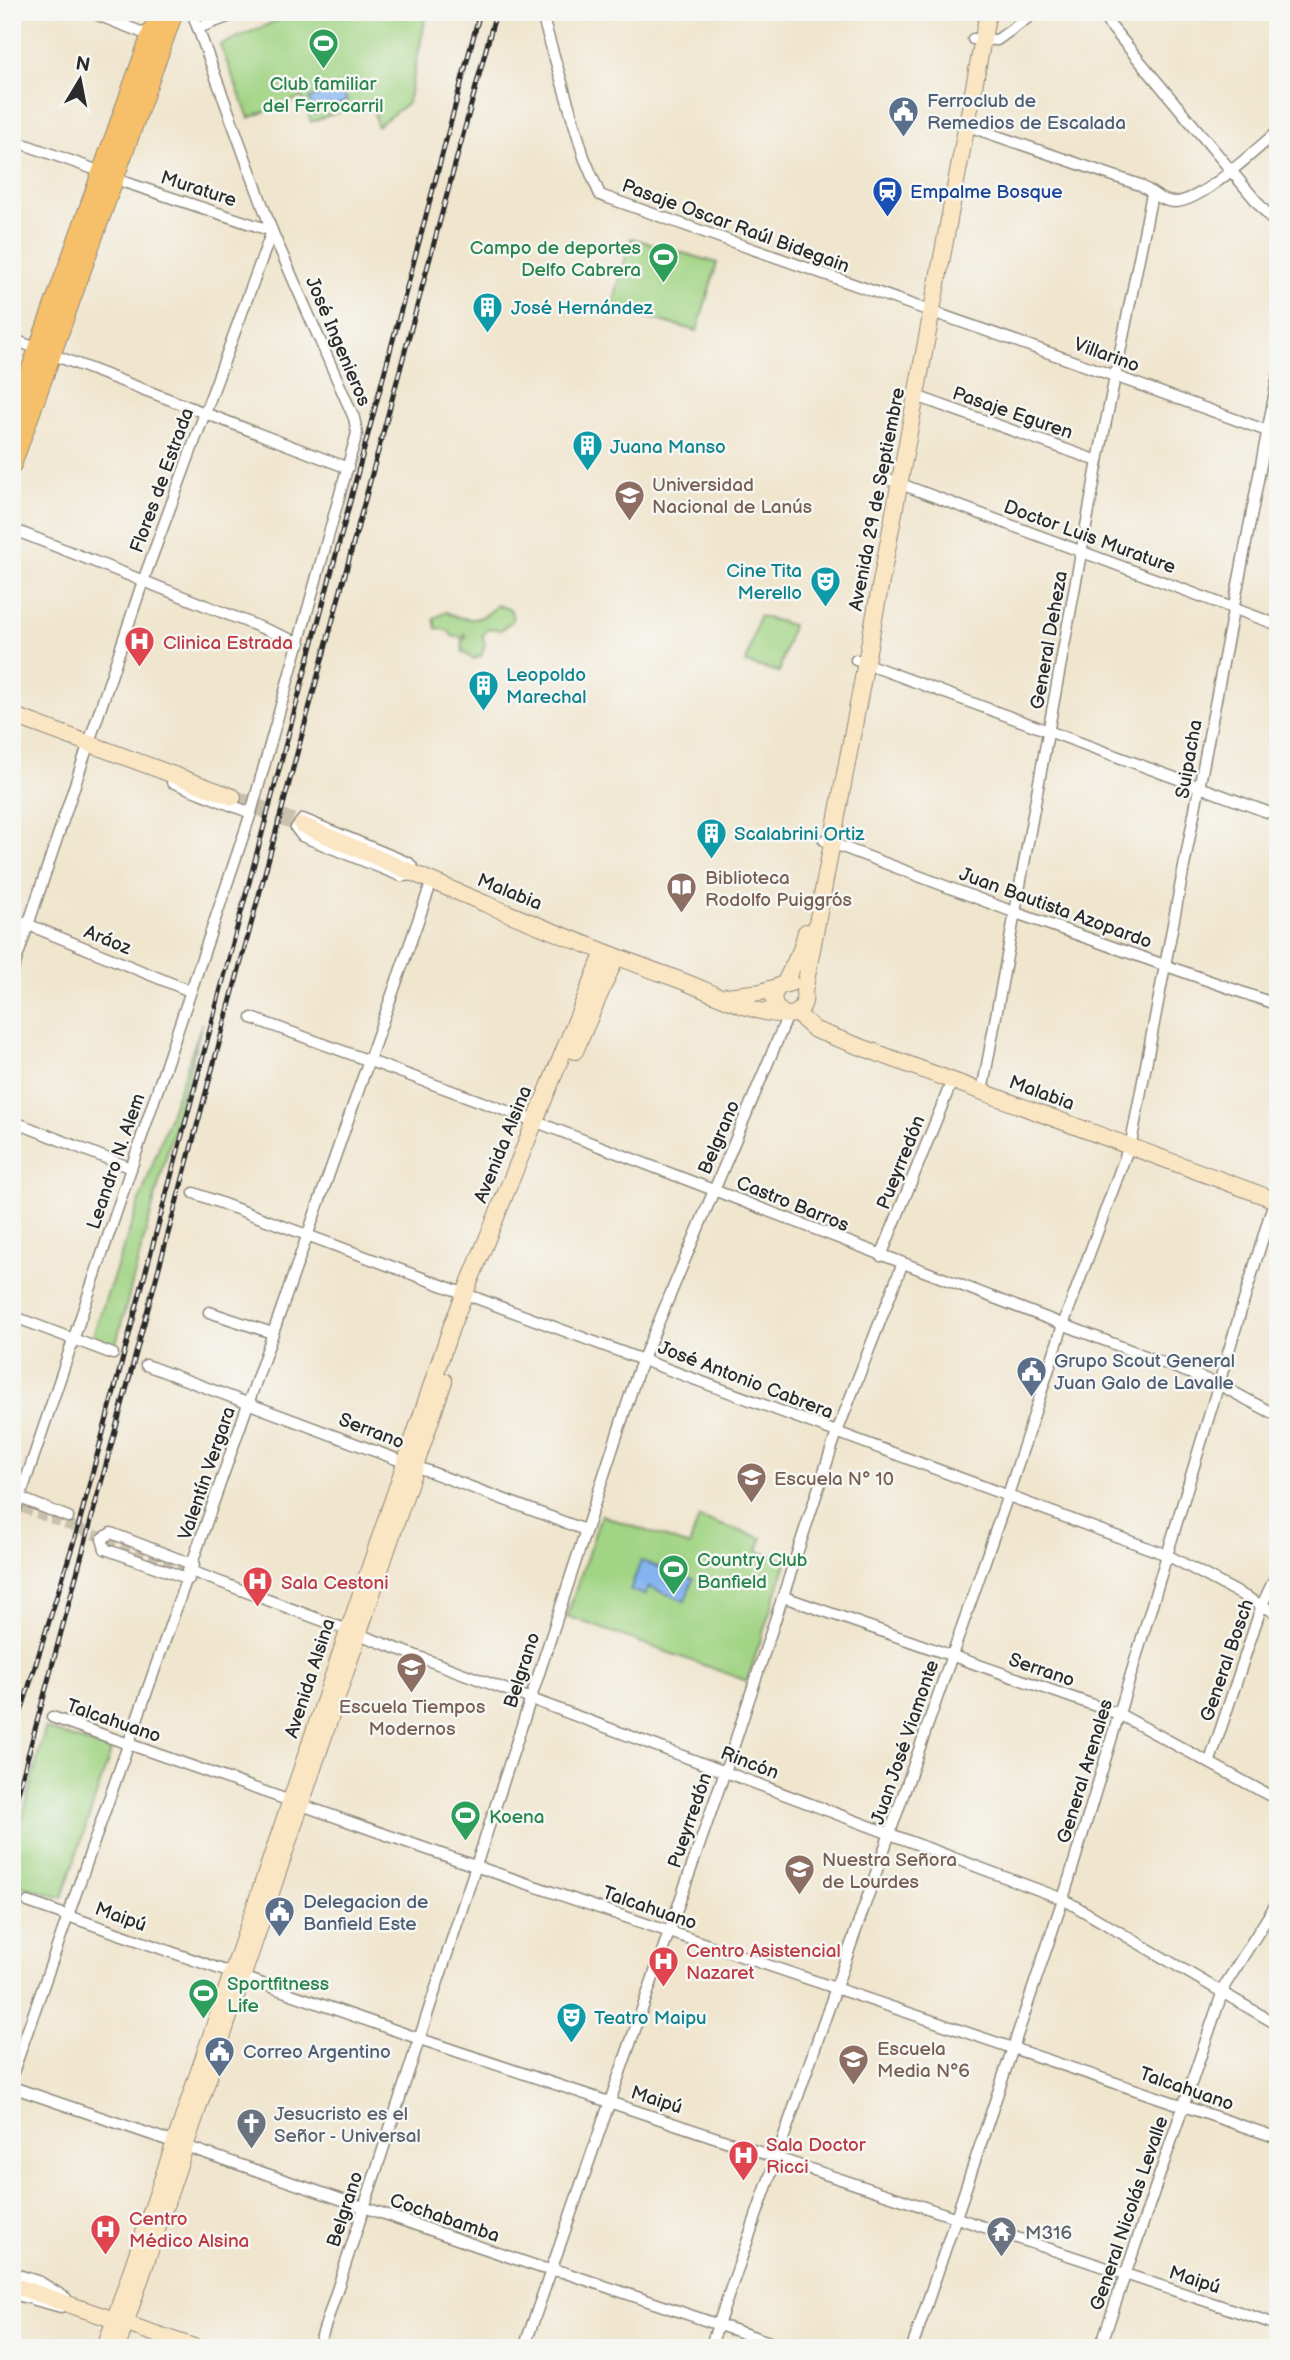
<svg xmlns="http://www.w3.org/2000/svg" width="1290" height="2360" viewBox="0 0 1290 2360" font-family="'Balsamiq Sans',sans-serif">
<rect width="100%" height="100%" fill="#f6f6f2"/>
<filter id="ink" filterUnits="userSpaceOnUse"><feTurbulence type="fractalNoise" baseFrequency=".0143" numOctaves="2"/><feDisplacementMap in="SourceGraphic" scale="14" xChannelSelector="R" yChannelSelector="G"/><feConvolveMatrix kernelMatrix="1 2 1 2 8 2 1 2 1" color-interpolation-filters="sRGB"/></filter>
<filter id="wash" filterUnits="userSpaceOnUse"><feTurbulence type="fractalNoise" baseFrequency=".00686" numOctaves="4" result="noise"/><feDisplacementMap in="SourceGraphic" scale="28" xChannelSelector="R" yChannelSelector="G"/><feGaussianBlur stdDeviation="1.57" result="paint"/><feColorMatrix in="noise" values="0 0 0 0 0 0 0 0 0 0 0 0 0 0 0 0 0 1.4 0 .05"/><feComposite in="paint" operator="in"/></filter>
<g filter="url(#wash)">
<rect width="100%" height="100%" fill="#f0e5cd"/>
<g fill="#a1d484" stroke="#668058" stroke-width="2">
<path d="M297,12H427L408,103L377,126L371,100L311,122L302,97L249,118L220,45Z"/>
<path d="M631,238L717,263L697,331L612,308Z"/>
<path d="M497,605L511,610L513,620L501,630L489,628L482,636L485,643L482,655L473,659L463,652L462,641L467,637L465,634L463,638L452,636L449,631L436,628L434,618L446,612C465,622 482,623 497,605Z"/>
<path d="M759,616L792,625L779,672L746,663Z"/>
<path d="M202,1023L115,1347L92,1338Z"/>
<path d="M601,1515L689,1546L699,1518L762,1538L758,1551L787,1560L747,1681L567,1616Z"/>
<path d="M45,1728L111,1751L62,1898L12,1883V1860Z"/>
</g>
<g fill="#84b4ef" stroke="#58708d" stroke-width="2">
<path d="M341,86L347,101L315,114L309,99Z"/>
<path d="M641,1561L693,1579L685,1601L649,1587L645,1595L630,1590Z"/>
</g>
</g>
<g filter="url(#ink)">
<g fill="none" stroke-linecap="round" stroke-linejoin="round">
<path stroke="#c9c0ad" stroke-width="10" stroke-dasharray="10 5" stroke-linecap="butt" d="M23,1508L186,1569"/>
<path stroke="#c9c0ad" stroke-width="16" stroke-dasharray="16 8" stroke-linecap="butt" d="M233,797L302,825"/>
<defs>
<g id="street">
<path d="M90,12L151,36"/>
<path d="M541,12L584,157L600,195C826,276 1053,352 1278,435"/>
<path d="M1099,12L1278,227"/>
<path d="M198,28L241,12"/>
<path d="M973,39L997,40L1036,12"/>
<path d="M959,123L1140,185C1152,192 1160,201 1174,202C1201,203 1256,149 1278,131"/>
<path d="M12,140L102,172"/>
<path d="M115,179L272,231"/>
<path d="M12,339L348,468"/>
<path d="M916,396L1098,461"/>
<path d="M890,480L1278,625"/>
<path d="M12,529L300,643"/>
<path d="M856,660L1278,816"/>
<path d="M172,782L251,813"/>
<path d="M303,819L409,863L418,875L401,876L302,836L296,828Z"/>
<path d="M824,840L1016,913L1278,1005"/>
<path d="M12,918L190,991"/>
<path d="M12,973L143,581L272,231"/>
<path d="M252,1018L534,1121L1218,1384L1278,1416"/>
<path d="M982,1092L1098,461L1152,194"/>
<path d="M12,1121L131,1168"/>
<path d="M194,1193L1167,1555L1278,1614"/>
<path d="M881,1256L952,1081"/>
<path d="M209,1312L272,1333"/>
<path d="M12,1316L113,1354"/>
<path d="M146,1365L585,1530"/>
<path d="M20,1498L68,1517"/>
<path d="M12,1521L251,813L357,433L354,418L272,231L192,12"/>
<path d="M188,1570L1063,1899L1278,2025"/>
<path d="M189,1579L105,1549L102,1539L111,1533L194,1565"/>
<path d="M784,1597L1119,1714L1278,1800"/>
<path d="M52,1717L475,1866L1278,2138"/>
<path d="M1210,1761L1262,1605L1278,1571"/>
<path d="M28,1902L420,2039L1278,2325"/>
<path d="M12,2075L432,881"/>
<path d="M12,2087L542,2268L563,2272L787,2348"/>
<path d="M12,2273L40,2282L66,2298"/>
<path d="M13,2294L61,2307"/>
<path d="M318,2348L638,1371L788,1015"/>
<path d="M524,2348L730,1757L837,1432L902,1265"/>
<path d="M710,2348L1008,1495L1063,1325L1132,1138L1278,376"/>
<path d="M912,2348L1063,1899L1278,1188"/>
<path d="M1100,2348L1225,1985L1278,1901"/>
</g>
<g id="secondary">
<path d="M12,715L233,797"/>
<path d="M302,825C426,879 550,933 677,979C713,992 750,1014 788,1015C801,1015 806,1003 804,992L988,12"/>
<path d="M784,984L801,950L806,932"/>
<path d="M726,996L761,992L779,986"/>
<path d="M796,1013L815,1030L1278,1201"/>
<path d="M784,1014L775,1007L773,996L779,986L791,983"/>
<path d="M575,1051L616,957"/>
<path d="M12,2285L197,2348"/>
<path d="M105,2348L452,1325L604,952"/>
<path d="M117,2348L444,1381"/>
</g>
<g id="primary">
<path d="M12,421L159,12"/>
<path d="M12,465L174,12"/>
</g>
</defs>
<use href="#street" stroke="#8e887c" stroke-width="13"/>
<use href="#secondary" stroke="#8e887c" stroke-width="18"/>
<use href="#primary" stroke="#8e887c" stroke-width="20"/>
<use href="#street" stroke="#fff" stroke-width="10"/>
<use href="#secondary" stroke="#fbe6c4" stroke-width="16"/>
<use href="#primary" stroke="#f6c06b" stroke-width="18"/>
<defs>
<g id="rail">
<path d="M12,1741L77,1531L480,12"/>
<path d="M12,1815L496,12"/>
</g>
</defs>
<use href="#rail" stroke="#2b2b2b" stroke-width="5"/>
<use href="#rail" stroke="#f6f6f2" stroke-width="2.5" stroke-dasharray="8" stroke-linecap="butt"/>
</g>
</g>
<defs>
<symbol id="stadium-pin" viewBox="-11 -11 22 30"><path d="M0 17L-7.5 6A9.5 9.5 0 1 1 7.5 6Z" fill="#2e9e5b" stroke="#f6f6f2"/><path d="M0-5a6.5 5 0 1 0 0 10a6.5 5 0 1 0 0-10ZM-3.5-1.8h7v3.6h-7Z" fill="#fff"/></symbol>
<symbol id="civic-pin" viewBox="-11 -11 22 30"><path d="M0 17L-7.5 6A9.5 9.5 0 1 1 7.5 6Z" fill="#5c6f8a" stroke="#f6f6f2"/><path d="M-.6-6.5H3V-4.5H.6V-3L4-1V1h2V6H-6V1h2V-1L-.6-3ZM-1.2 2.5V6h2.4V2.5Z" fill="#fff"/></symbol>
<symbol id="station-pin" viewBox="-11 -11 22 30"><path d="M0 17L-7.5 6A9.5 9.5 0 1 1 7.5 6Z" fill="#1a4fb4" stroke="#f6f6f2"/><path d="M-3-6H3Q5-6 5-4V2Q5 4 3 4L4.5 6H3L1.5 4h-3L-3 6H-4.5L-3 4Q-5 4-5 2V-4Q-5-6-3-6ZM-3.5-4v3h7v-3ZM-3.5 1v1.5H-2V1ZM2 1v1.5H3.5V1Z" fill="#fff"/></symbol>
<symbol id="building-pin" viewBox="-11 -11 22 30"><path d="M0 17L-7.5 6A9.5 9.5 0 1 1 7.5 6Z" fill="#0f9aa8" stroke="#f6f6f2"/><path d="M-4-6H4V6H1V3H-1V6H-4ZM-2.5-4.3h1.7v1.8h-1.7ZM.8-4.3h1.7v1.8H.8ZM-2.5-1h1.7V.8h-1.7ZM.8-1h1.7V.8H.8Z" fill="#fff"/></symbol>
<symbol id="university-pin" viewBox="-11 -11 22 30"><path d="M0 17L-7.5 6A9.5 9.5 0 1 1 7.5 6Z" fill="#8d6e63" stroke="#f6f6f2"/><path d="M0-5L7-2L0 1L-7-2ZM-4 1L0 2.5L4 1V4Q0 6-4 4Z" fill="#fff"/></symbol>
<symbol id="theatre-pin" viewBox="-11 -11 22 30"><path d="M0 17L-7.5 6A9.5 9.5 0 1 1 7.5 6Z" fill="#0f9aa8" stroke="#f6f6f2"/><path d="M-5-5.5Q0-4 5-5.5V0Q5 5 0 6Q-5 5-5 0ZM-3.3-2.5H-1v1.5H-3.3ZM1-2.5H3.3v1.5H1ZM-2.8 1Q0 5.5 2.8 1Z" fill="#fff"/></symbol>
<symbol id="hospital-pin" viewBox="-11 -11 22 30"><path d="M0 17L-7.5 6A9.5 9.5 0 1 1 7.5 6Z" fill="#e0444e" stroke="#f6f6f2"/><path d="M-5-5h3v3.5h4V-5h3V5h-3V1.5h-4V5h-3Z" fill="#fff"/></symbol>
<symbol id="library-pin" viewBox="-11 -11 22 30"><path d="M0 17L-7.5 6A9.5 9.5 0 1 1 7.5 6Z" fill="#8d6e63" stroke="#f6f6f2"/><path d="M-6-4Q-3-5.5-.7-3.5V5Q-3 3-6 4ZM6-4Q3-5.5 .7-3.5V5Q3 3 6 4Z" fill="#fff"/></symbol>
<symbol id="school-pin" viewBox="-11 -11 22 30"><path d="M0 17L-7.5 6A9.5 9.5 0 1 1 7.5 6Z" fill="#8d6e63" stroke="#f6f6f2"/><path d="M0-5L7-2L0 1L-7-2ZM-4 1L0 2.5L4 1V4Q0 6-4 4Z" fill="#fff"/></symbol>
<symbol id="church-pin" viewBox="-11 -11 22 30"><path d="M0 17L-7.5 6A9.5 9.5 0 1 1 7.5 6Z" fill="#6b7280" stroke="#f6f6f2"/><path d="M-1.2-6h2.4v3.5h3.3v2.4h-3.3V6h-2.4V-.1h-3.3v-2.4h3.3Z" fill="#fff"/></symbol>
<symbol id="temple-pin" viewBox="-11 -11 22 30"><path d="M0 17L-7.5 6A9.5 9.5 0 1 1 7.5 6Z" fill="#6b7280" stroke="#f6f6f2"/><path d="M0-6L5-2H3V0L6.5 2.5H4V6H1.5V3h-3V6H-4V2.5H-6.5L-3 0V-2H-5Z" fill="#fff"/></symbol>
</defs>
<g fill-rule="evenodd">
<use href="#stadium-pin" x="306" y="26" width="35" height="47"/>
<use href="#civic-pin" x="886" y="94" width="35" height="47"/>
<use href="#station-pin" x="870" y="174" width="35" height="47"/>
<use href="#stadium-pin" x="646" y="240" width="35" height="47"/>
<use href="#building-pin" x="470" y="290" width="35" height="47"/>
<use href="#building-pin" x="570" y="428" width="35" height="47"/>
<use href="#university-pin" x="612" y="478" width="35" height="47"/>
<use href="#theatre-pin" x="808" y="564" width="35" height="47"/>
<use href="#hospital-pin" x="122" y="624" width="35" height="47"/>
<use href="#building-pin" x="466" y="668" width="35" height="47"/>
<use href="#building-pin" x="694" y="816" width="35" height="47"/>
<use href="#library-pin" x="664" y="870" width="35" height="47"/>
<use href="#civic-pin" x="1014" y="1354" width="35" height="47"/>
<use href="#school-pin" x="734" y="1460" width="35" height="47"/>
<use href="#stadium-pin" x="656" y="1552" width="35" height="47"/>
<use href="#hospital-pin" x="240" y="1564" width="35" height="47"/>
<use href="#school-pin" x="394" y="1650" width="35" height="47"/>
<use href="#stadium-pin" x="448" y="1798" width="35" height="47"/>
<use href="#school-pin" x="782" y="1852" width="35" height="47"/>
<use href="#civic-pin" x="262" y="1894" width="35" height="47"/>
<use href="#hospital-pin" x="646" y="1944" width="35" height="47"/>
<use href="#stadium-pin" x="186" y="1976" width="35" height="47"/>
<use href="#theatre-pin" x="554" y="2000" width="35" height="47"/>
<use href="#civic-pin" x="202" y="2034" width="35" height="47"/>
<use href="#school-pin" x="836" y="2042" width="35" height="47"/>
<use href="#church-pin" x="234" y="2106" width="35" height="47"/>
<use href="#hospital-pin" x="726" y="2138" width="35" height="47"/>
<use href="#hospital-pin" x="88" y="2212" width="35" height="47"/>
<use href="#temple-pin" x="984" y="2214" width="35" height="47"/>
</g>
<g text-anchor="middle" stroke-width="5" stroke-linejoin="round" paint-order="stroke">
<g font-size="19" fill="#27864d" stroke="#f6f6f2" text-anchor="start">
<text x="323" y="90" text-anchor="middle">Club familiar<tspan x="323" dy="22">del Ferrocarril</tspan></text>
<text x="641" y="254" text-anchor="end">Campo de deportes<tspan x="641" dy="22">Delfo Cabrera</tspan></text>
<text x="697" y="1566">Country Club<tspan x="697" dy="22">Banfield</tspan></text>
<text x="489" y="1823">Koena</text>
<text x="227" y="1990">Sportfitness<tspan x="227" dy="22">Life</tspan></text>
</g>
<g font-size="19" fill="#4e5e75" stroke="#f6f6f2" text-anchor="start">
<text x="927" y="107">Ferroclub de<tspan x="927" dy="22">Remedios de Escalada</tspan></text>
<text x="1054" y="1367">Grupo Scout General<tspan x="1054" dy="22">Juan Galo de Lavalle</tspan></text>
<text x="303" y="1908">Delegacion de<tspan x="303" dy="22">Banfield Este</tspan></text>
<text x="243" y="2058">Correo Argentino</text>
</g>
<g font-size="19" fill="#2b2b2b" stroke="#f6f6f2">
<text transform="translate(199 188) rotate(18)" y="7">Murature</text>
<text transform="translate(736 225) rotate(20)" y="7">Pasaje Oscar Raúl Bidegain</text>
<text transform="translate(339 341) rotate(67)" y="7">José Ingenieros</text>
<text transform="translate(1107 354) rotate(20)" y="7">Villarino</text>
<text transform="translate(1013 412) rotate(19)" y="7">Pasaje Eguren</text>
<text transform="translate(161 480) rotate(-70)" y="7">Flores de Estrada</text>
<text transform="translate(876 499) rotate(-79)" y="7">Avenida 29 de Septiembre</text>
<text transform="translate(1090 536) rotate(20)" y="7">Doctor Luis Murature</text>
<text transform="translate(1048 640) rotate(-80)" y="7">General Deheza</text>
<text transform="translate(1188 759) rotate(-80)" y="7">Suipacha</text>
<text transform="translate(510 891) rotate(22)" y="7">Malabia</text>
<text transform="translate(1056 907) rotate(20)" y="7">Juan Bautista Azopardo</text>
<text transform="translate(108 939) rotate(22)" y="7">Aráoz</text>
<text transform="translate(1042 1092) rotate(20)" y="7">Malabia</text>
<text transform="translate(718 1137) rotate(-67)" y="7">Belgrano</text>
<text transform="translate(502 1144) rotate(-68)" y="7">Avenida Alsina</text>
<text transform="translate(115 1161) rotate(-71)" y="7">Leandro N. Alem</text>
<text transform="translate(900 1162) rotate(-68)" y="7">Pueyrredón</text>
<text transform="translate(793 1203) rotate(22)" y="7">Castro Barros</text>
<text transform="translate(746 1379) rotate(21)" y="7">José Antonio Cabrera</text>
<text transform="translate(372 1430) rotate(21)" y="7">Serrano</text>
<text transform="translate(206 1473) rotate(-71)" y="7">Valentín Vergara</text>
<text transform="translate(1226 1660) rotate(-71)" y="7">General Bosch</text>
<text transform="translate(1042 1669) rotate(19)" y="7">Serrano</text>
<text transform="translate(521 1670) rotate(-72)" y="7">Belgrano</text>
<text transform="translate(309 1678) rotate(-72)" y="7">Avenida Alsina</text>
<text transform="translate(114 1720) rotate(19)" y="7">Talcahuano</text>
<text transform="translate(904 1742) rotate(-71)" y="7">Juan José Viamonte</text>
<text transform="translate(750 1762) rotate(21)" y="7">Rincón</text>
<text transform="translate(1084 1771) rotate(-73)" y="7">General Arenales</text>
<text transform="translate(689 1820) rotate(-71)" y="7">Pueyrredón</text>
<text transform="translate(650 1907) rotate(19)" y="7">Talcahuano</text>
<text transform="translate(121 1916) rotate(20)" y="7">Maipú</text>
<text transform="translate(1187 2088) rotate(19)" y="7">Talcahuano</text>
<text transform="translate(657 2099) rotate(18)" y="7">Maipú</text>
<text transform="translate(344 2209) rotate(-72)" y="7">Belgrano</text>
<text transform="translate(1128 2213) rotate(-71)" y="7">General Nicolás Levalle</text>
<text transform="translate(445 2217) rotate(19)" y="7">Cochabamba</text>
<text transform="translate(1195 2279) rotate(18)" y="7">Maipú</text>
</g>
<g font-size="19" fill="#164399" stroke="#f6f6f2" text-anchor="start">
<text x="910" y="198">Empalme Bosque</text>
</g>
<g font-size="19" fill="#0d838f" stroke="#f6f6f2" text-anchor="start">
<text x="511" y="314">José Hernández</text>
<text x="610" y="453">Juana Manso</text>
<text x="802" y="577" text-anchor="end">Cine Tita<tspan x="802" dy="22">Merello</tspan></text>
<text x="506" y="681">Leopoldo<tspan x="506" dy="22">Marechal</tspan></text>
<text x="734" y="840">Scalabrini Ortiz</text>
<text x="594" y="2024">Teatro Maipu</text>
</g>
<g font-size="19" fill="#785e54" stroke="#f6f6f2" text-anchor="start">
<text x="652" y="491">Universidad<tspan x="652" dy="22">Nacional de Lanús</tspan></text>
<text x="705" y="884">Biblioteca<tspan x="705" dy="22">Rodolfo Puiggrós</tspan></text>
<text x="774" y="1485">Escuela Nº 10</text>
<text x="412" y="1713" text-anchor="middle">Escuela Tiempos<tspan x="412" dy="22">Modernos</tspan></text>
<text x="822" y="1866">Nuestra Señora<tspan x="822" dy="22">de Lourdes</tspan></text>
<text x="877" y="2055">Escuela<tspan x="877" dy="22">Media Nº6</tspan></text>
</g>
<g font-size="19" fill="#be3a42" stroke="#f6f6f2" text-anchor="start">
<text x="163" y="649">Clinica Estrada</text>
<text x="281" y="1589">Sala Cestoni</text>
<text x="686" y="1957">Centro Asistencial<tspan x="686" dy="22">Nazaret</tspan></text>
<text x="766" y="2151">Sala Doctor<tspan x="766" dy="22">Ricci</tspan></text>
<text x="129" y="2225">Centro<tspan x="129" dy="22">Médico Alsina</tspan></text>
</g>
<g font-size="19" fill="#5b616d" stroke="#f6f6f2" text-anchor="start">
<text x="274" y="2120">Jesucristo es el<tspan x="274" dy="22">Señor - Universal</tspan></text>
<text x="1025" y="2239">M316</text>
</g>
</g>
<rect width="1290" height="2360" fill="none" stroke="#f6f6f2" stroke-width="42"/>
<g transform="translate(80 80) rotate(10)" stroke="#f6f6f2" stroke-width="5" paint-order="stroke">
<path d="M0-5L12 26L0 18L-12 26Z" fill="#2b2b2b"/>
<text y="-10" font-size="19" font-weight="bold" text-anchor="middle" fill="#2b2b2b">N</text>
</g>
</svg>
